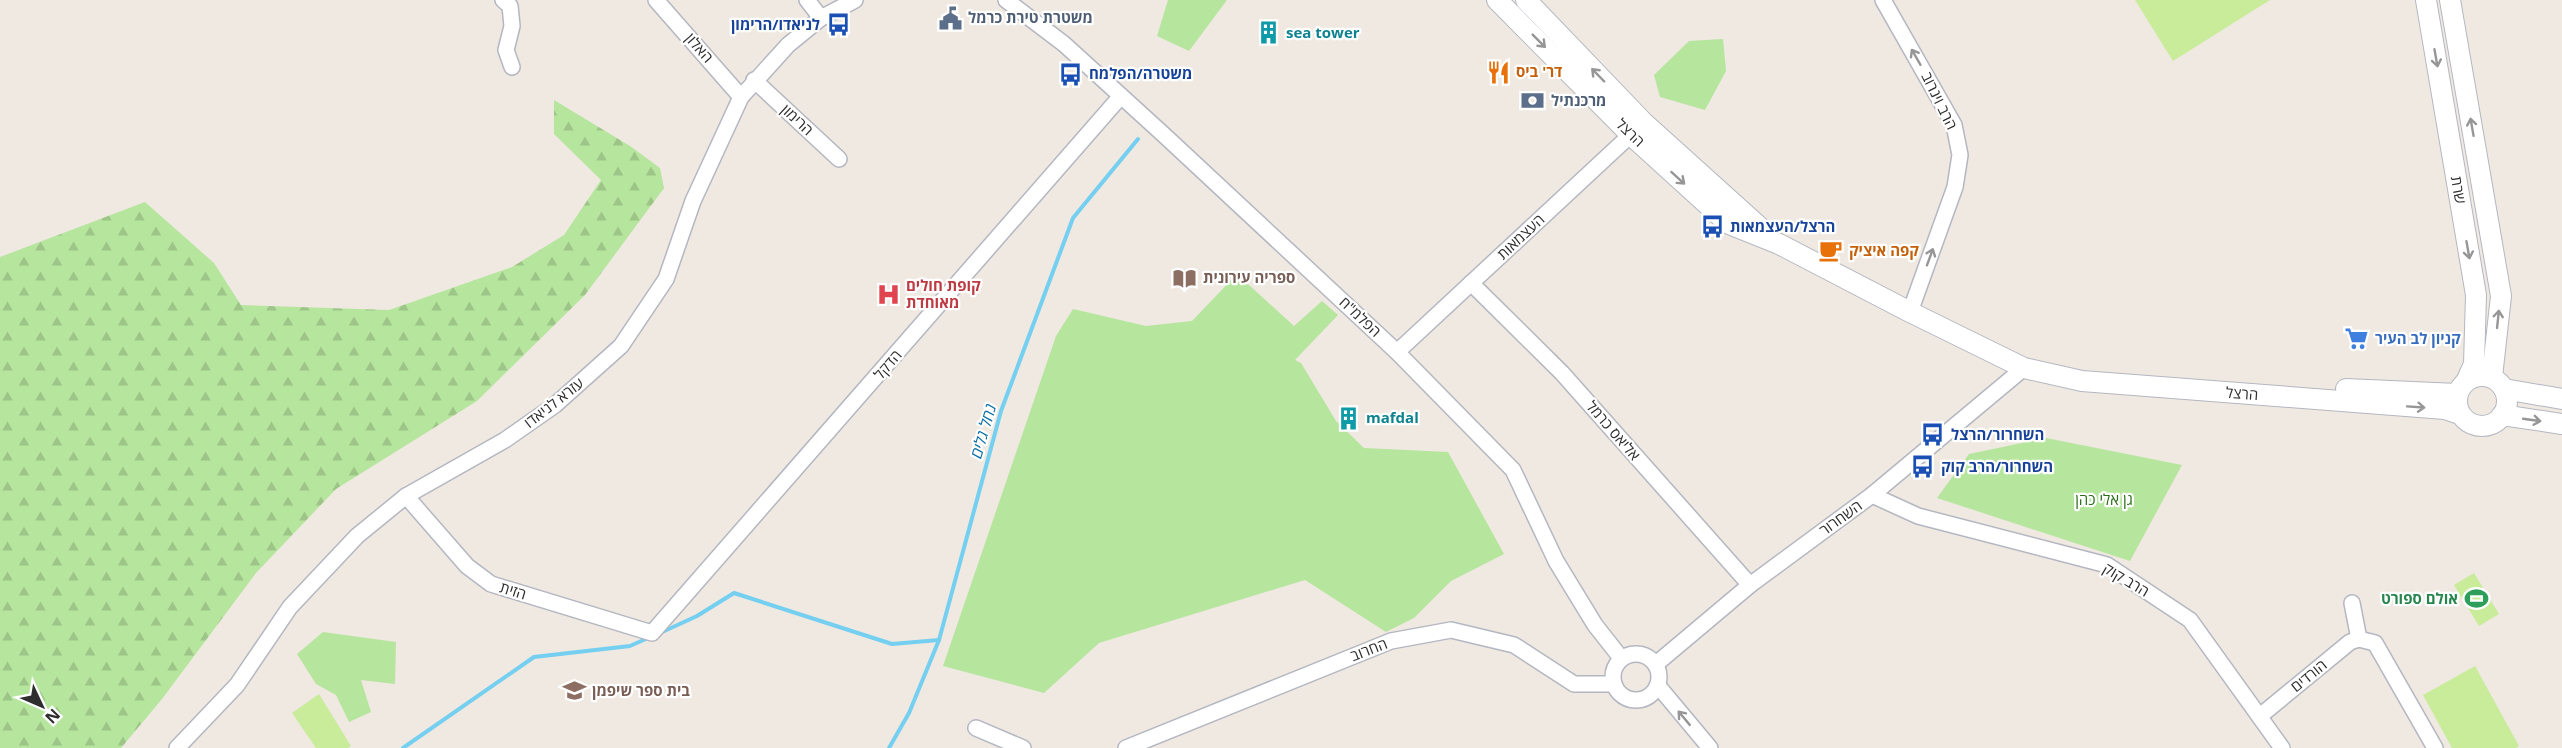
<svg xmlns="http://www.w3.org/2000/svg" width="2562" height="748" viewBox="0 0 2562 748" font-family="'Open Sans','Noto Sans Hebrew',sans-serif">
<defs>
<pattern id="forest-firs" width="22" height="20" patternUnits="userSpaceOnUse" patternTransform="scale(1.5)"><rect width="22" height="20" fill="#b6e59e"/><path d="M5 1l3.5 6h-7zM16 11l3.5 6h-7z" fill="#9dc588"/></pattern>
</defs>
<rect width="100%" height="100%" fill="#efe9e1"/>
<path fill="url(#forest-firs)" d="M554,100L630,146L660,168L664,188L585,295L477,401L336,489L256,573L162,699L121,748H0V257L145,202L214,263L241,305L389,310L512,267L564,235L601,180L554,134Z"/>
<g fill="#b6e59e">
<path d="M1168,0H1227L1189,51L1157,36Z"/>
<path d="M1723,39L1726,71L1705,110L1660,97L1654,75L1689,41Z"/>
<path d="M1237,274L1294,326L1322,301L1338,315L1295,360L1301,363L1336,421L1364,448L1448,452L1504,554L1451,581L1414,618L1386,632L1305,580L1099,643L1044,693L943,666L1056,336L1073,309L1146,326L1192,321Z"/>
<path d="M2046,438L2182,465L2130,561L1937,498L1969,454Z"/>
<path d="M323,632L396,642L395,684L361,680L371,712L349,722L336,695L316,684L297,654Z"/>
</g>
<g fill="#c9ec9a">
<path d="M2135,0H2270L2173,61Z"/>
<path d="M2474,573L2499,614L2479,626L2454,585Z"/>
<path d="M2475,666L2519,746L2516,748H2452L2423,695Z"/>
<path d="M319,694L351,746L348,748H316L292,713Z"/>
</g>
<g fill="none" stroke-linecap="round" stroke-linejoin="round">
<g stroke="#75cff0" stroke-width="4">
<path d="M660,633L697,616L734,593L892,644L939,640"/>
<path d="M403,748L534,657L630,646L650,637"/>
<path d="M889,748L909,713L939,640L1001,411L1073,218L1138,139"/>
</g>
<defs>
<g id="minor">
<path d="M503,0L510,6L512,26L506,50L512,67"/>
<path d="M656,0L741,97"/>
<path d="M807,0L821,18"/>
<path d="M1006,0L1064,44L1164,135L1397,352L1513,470L1556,561L1595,625L1621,658"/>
<path d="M1883,0L1954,125L1960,155L1955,187L1910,312"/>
<path d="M754,80L839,159"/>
<path d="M1471,283L1562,373L1750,585"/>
<path d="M1397,352L1637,129"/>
<path d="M1872,495L1918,516L2107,565L2190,620L2282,748"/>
<path d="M406,496L467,566L491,584L652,633L1121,96"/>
<path d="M2352,603L2359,639L2375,643L2435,748"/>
<circle cx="1636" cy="677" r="23"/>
<path d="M1656,664L1750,585L1872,495L2024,368"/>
<path d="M1659,687L1710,748"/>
<path d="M2260,716L2350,642L2359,639"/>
<path d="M976,728L1023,748"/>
<path d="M177,748L237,685L290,607L357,536L406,496L505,440L555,405L621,346L666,279L693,201L741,97L788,45L821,18L855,0"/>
<path d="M1126,748L1391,641L1451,630L1514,645L1574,684H1614"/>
</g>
<g id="tertiary">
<path d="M1497,0L1631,135L1729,224L1779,244L1910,312L2024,368L2082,381L2445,409L2460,414"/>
<path d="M1526,0L1644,123L1766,233"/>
<path d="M2426,0L2476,295L2474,364L2467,380"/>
<path d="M2450,0L2501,296L2492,377"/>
<circle cx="2482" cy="401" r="25"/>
<path d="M2346,389L2457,394"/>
<path d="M2504,389L2562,399"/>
<path d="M2502,415L2562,424"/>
</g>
</defs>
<use href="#minor" stroke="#b4b7c1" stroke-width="18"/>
<use href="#tertiary" stroke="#b4b7c1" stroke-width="22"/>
<use href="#minor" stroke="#fff" stroke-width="15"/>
<use href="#tertiary" stroke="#fff" stroke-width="20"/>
</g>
<defs><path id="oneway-shaft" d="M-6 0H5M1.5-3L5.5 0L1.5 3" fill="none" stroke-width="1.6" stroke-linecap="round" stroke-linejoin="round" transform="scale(1.5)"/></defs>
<g stroke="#969696">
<use href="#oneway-shaft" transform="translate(1539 41) rotate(45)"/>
<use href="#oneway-shaft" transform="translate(1916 57) rotate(-120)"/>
<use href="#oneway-shaft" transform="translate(2436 58) rotate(80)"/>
<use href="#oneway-shaft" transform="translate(1598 75) rotate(-134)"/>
<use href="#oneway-shaft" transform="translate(2472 127) rotate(-100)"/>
<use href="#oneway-shaft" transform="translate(1678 178) rotate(42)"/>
<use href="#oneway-shaft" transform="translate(2468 250) rotate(80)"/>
<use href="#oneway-shaft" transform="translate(1930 257) rotate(-70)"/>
<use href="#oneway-shaft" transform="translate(2498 319) rotate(-84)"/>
<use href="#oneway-shaft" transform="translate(2416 407) rotate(4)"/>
<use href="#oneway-shaft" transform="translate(2532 420) rotate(8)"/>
<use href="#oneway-shaft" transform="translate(1684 718) rotate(-130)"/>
</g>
<defs>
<symbol id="civic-bare" viewBox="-9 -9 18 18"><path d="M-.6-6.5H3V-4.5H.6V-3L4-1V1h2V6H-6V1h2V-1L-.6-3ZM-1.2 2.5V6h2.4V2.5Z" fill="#5c6f8a" stroke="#fff" stroke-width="2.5" paint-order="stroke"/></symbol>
<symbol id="bus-bare" viewBox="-9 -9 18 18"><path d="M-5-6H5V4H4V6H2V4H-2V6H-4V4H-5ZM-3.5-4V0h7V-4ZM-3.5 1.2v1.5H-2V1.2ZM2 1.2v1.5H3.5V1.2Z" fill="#1a4fb4" stroke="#fff" stroke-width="2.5" paint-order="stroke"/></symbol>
<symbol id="building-bare" viewBox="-9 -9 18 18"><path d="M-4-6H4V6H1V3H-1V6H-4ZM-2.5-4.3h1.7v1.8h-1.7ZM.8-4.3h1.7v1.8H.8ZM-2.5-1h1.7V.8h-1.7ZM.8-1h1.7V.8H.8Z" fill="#0f9aa8" stroke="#fff" stroke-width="2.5" paint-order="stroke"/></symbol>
<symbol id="restaurant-bare" viewBox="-9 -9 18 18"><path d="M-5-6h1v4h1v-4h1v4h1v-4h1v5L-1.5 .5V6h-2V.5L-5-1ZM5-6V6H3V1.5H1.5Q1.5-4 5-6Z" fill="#e8710a" stroke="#fff" stroke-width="2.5" paint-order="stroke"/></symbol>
<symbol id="bank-bare" viewBox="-9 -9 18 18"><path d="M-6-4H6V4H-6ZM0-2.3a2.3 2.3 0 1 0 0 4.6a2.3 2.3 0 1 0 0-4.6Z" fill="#5c6f8a" stroke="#fff" stroke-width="2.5" paint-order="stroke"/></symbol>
<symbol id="cafe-bare" viewBox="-9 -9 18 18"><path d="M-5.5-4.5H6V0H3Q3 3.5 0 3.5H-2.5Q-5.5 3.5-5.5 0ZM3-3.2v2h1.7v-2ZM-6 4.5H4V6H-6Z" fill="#e8710a" stroke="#fff" stroke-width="2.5" paint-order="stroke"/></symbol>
<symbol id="library-bare" viewBox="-9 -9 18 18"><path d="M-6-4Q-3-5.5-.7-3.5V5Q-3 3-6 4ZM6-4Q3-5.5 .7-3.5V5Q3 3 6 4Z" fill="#8d6e63" stroke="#fff" stroke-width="2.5" paint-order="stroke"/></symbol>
<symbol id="hospital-bare" viewBox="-9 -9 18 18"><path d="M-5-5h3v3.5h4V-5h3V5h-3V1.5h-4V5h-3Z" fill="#e0444e" stroke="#fff" stroke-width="2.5" paint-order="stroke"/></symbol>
<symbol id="supermarket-bare" viewBox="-9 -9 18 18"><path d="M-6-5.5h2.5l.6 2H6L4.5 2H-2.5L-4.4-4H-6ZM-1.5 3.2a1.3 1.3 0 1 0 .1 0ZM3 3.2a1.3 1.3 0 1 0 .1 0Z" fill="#3f7fe0" stroke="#fff" stroke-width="2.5" paint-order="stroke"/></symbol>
<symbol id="stadium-bare" viewBox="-9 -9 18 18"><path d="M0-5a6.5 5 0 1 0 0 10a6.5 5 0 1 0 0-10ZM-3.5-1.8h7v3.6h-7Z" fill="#2e9e5b" stroke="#fff" stroke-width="2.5" paint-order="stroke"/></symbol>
<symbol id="school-bare" viewBox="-9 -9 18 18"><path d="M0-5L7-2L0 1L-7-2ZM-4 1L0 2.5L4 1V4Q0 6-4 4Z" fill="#8d6e63" stroke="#fff" stroke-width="2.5" paint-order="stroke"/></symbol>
</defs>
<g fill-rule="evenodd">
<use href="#civic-bare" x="934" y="2" width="33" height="33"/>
<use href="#bus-bare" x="822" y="8" width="33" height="33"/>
<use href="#building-bare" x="1252" y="16" width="33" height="33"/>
<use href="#restaurant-bare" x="1482" y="56" width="33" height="33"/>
<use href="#bus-bare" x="1054" y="58" width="33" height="33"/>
<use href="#bank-bare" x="1516" y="84" width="33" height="33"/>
<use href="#bus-bare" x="1696" y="210" width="33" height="33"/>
<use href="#cafe-bare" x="1814" y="234" width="33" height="33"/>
<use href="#library-bare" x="1168" y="262" width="33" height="33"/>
<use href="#hospital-bare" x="872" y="278" width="33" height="33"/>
<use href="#supermarket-bare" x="2340" y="322" width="33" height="33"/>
<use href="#building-bare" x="1332" y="402" width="33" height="33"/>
<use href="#bus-bare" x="1916" y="418" width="33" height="33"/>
<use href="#bus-bare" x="1906" y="450" width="33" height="33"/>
<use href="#stadium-bare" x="2460" y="582" width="33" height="33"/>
<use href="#school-bare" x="558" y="674" width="33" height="33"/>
</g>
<g text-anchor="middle" stroke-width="4.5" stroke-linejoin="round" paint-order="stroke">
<g font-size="15" font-weight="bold" fill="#4e5e75" stroke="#fff" text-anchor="start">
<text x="968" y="23">משטרת טירת כרמל</text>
<text x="1551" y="106">מרכנתיל</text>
</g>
<g font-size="15" font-weight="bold" fill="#164399" stroke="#fff" text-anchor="start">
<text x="820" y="30" text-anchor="end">לניאדו/הרימון</text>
<text x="1089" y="79">משטרה/הפלמח</text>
<text x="1730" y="232">הרצל/העצמאות</text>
<text x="1951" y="440">השחרור/הרצל</text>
<text x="1941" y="472">השחרור/הרב קוק</text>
</g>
<g font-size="15" font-weight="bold" fill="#0d838f" stroke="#fff" text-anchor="start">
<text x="1286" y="38">sea tower</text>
<text x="1366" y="423">mafdal</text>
</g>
<g font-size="15" fill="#2e2e2e" stroke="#fff">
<text transform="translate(699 48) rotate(49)" y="5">האלון</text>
<text transform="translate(1939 101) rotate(64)" y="5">הרב וינרוב</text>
<text transform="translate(797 120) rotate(43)" y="5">הרימון</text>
<text transform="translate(1630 133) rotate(44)" y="5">הרצל</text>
<text transform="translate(2458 190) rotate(80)" y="5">שרת</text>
<text transform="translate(1521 237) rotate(-43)" y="5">העצמאות</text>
<text transform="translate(1360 317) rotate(43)" y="5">הפלמ"ח</text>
<text transform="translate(888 365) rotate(-49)" y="5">הדקל</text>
<text transform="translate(2242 394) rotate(4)" y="5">הרצל</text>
<text transform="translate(554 403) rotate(-38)" y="5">עזרא לניאדו</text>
<text transform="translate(1613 431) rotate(49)" y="5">אליאס כרמל</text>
<text transform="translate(1841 518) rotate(-36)" y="5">השחרור</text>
<text transform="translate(2126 580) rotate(31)" y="5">הרב קוק</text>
<text transform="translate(513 591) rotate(17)" y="5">הזית</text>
<text transform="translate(1369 650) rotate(-21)" y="5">החרוב</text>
<text transform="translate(2309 676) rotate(-39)" y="5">הורדים</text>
</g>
<g font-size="15" font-weight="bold" fill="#c56008" stroke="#fff" text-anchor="start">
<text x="1516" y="77">דר' ביס</text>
<text x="1849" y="256">קפה איציק</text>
</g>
<g font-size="15" font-weight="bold" fill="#785e54" stroke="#fff" text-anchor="start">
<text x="1203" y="283">ספריה עירונית</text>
<text x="592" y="696">בית ספר שיפמן</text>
</g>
<g font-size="15" font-weight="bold" fill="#be3a42" stroke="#fff" text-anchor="start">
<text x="906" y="291">קופת חולים<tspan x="906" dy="17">מאוחדת</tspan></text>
</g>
<g font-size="15" font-weight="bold" fill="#366cbe" stroke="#fff" text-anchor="start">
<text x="2375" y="344">קניון לב העיר</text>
</g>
<g font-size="15" fill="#2c6e1b" stroke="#fff">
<text x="2104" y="505">גן אלי כהן</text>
</g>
<g font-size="15" font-weight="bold" fill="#27864d" stroke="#fff" text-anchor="end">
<text x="2458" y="604">אולם ספורט</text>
</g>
<g font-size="16" font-style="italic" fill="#0d6fa3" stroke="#fff">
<text transform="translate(983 431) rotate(-74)" y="6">נחל גלים</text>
</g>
</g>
<g transform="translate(42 706) rotate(134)" stroke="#ffffff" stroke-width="4.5" paint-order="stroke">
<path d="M0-4.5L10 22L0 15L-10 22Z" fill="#2e2e2e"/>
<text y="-9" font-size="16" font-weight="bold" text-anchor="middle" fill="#2e2e2e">N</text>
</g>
</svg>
